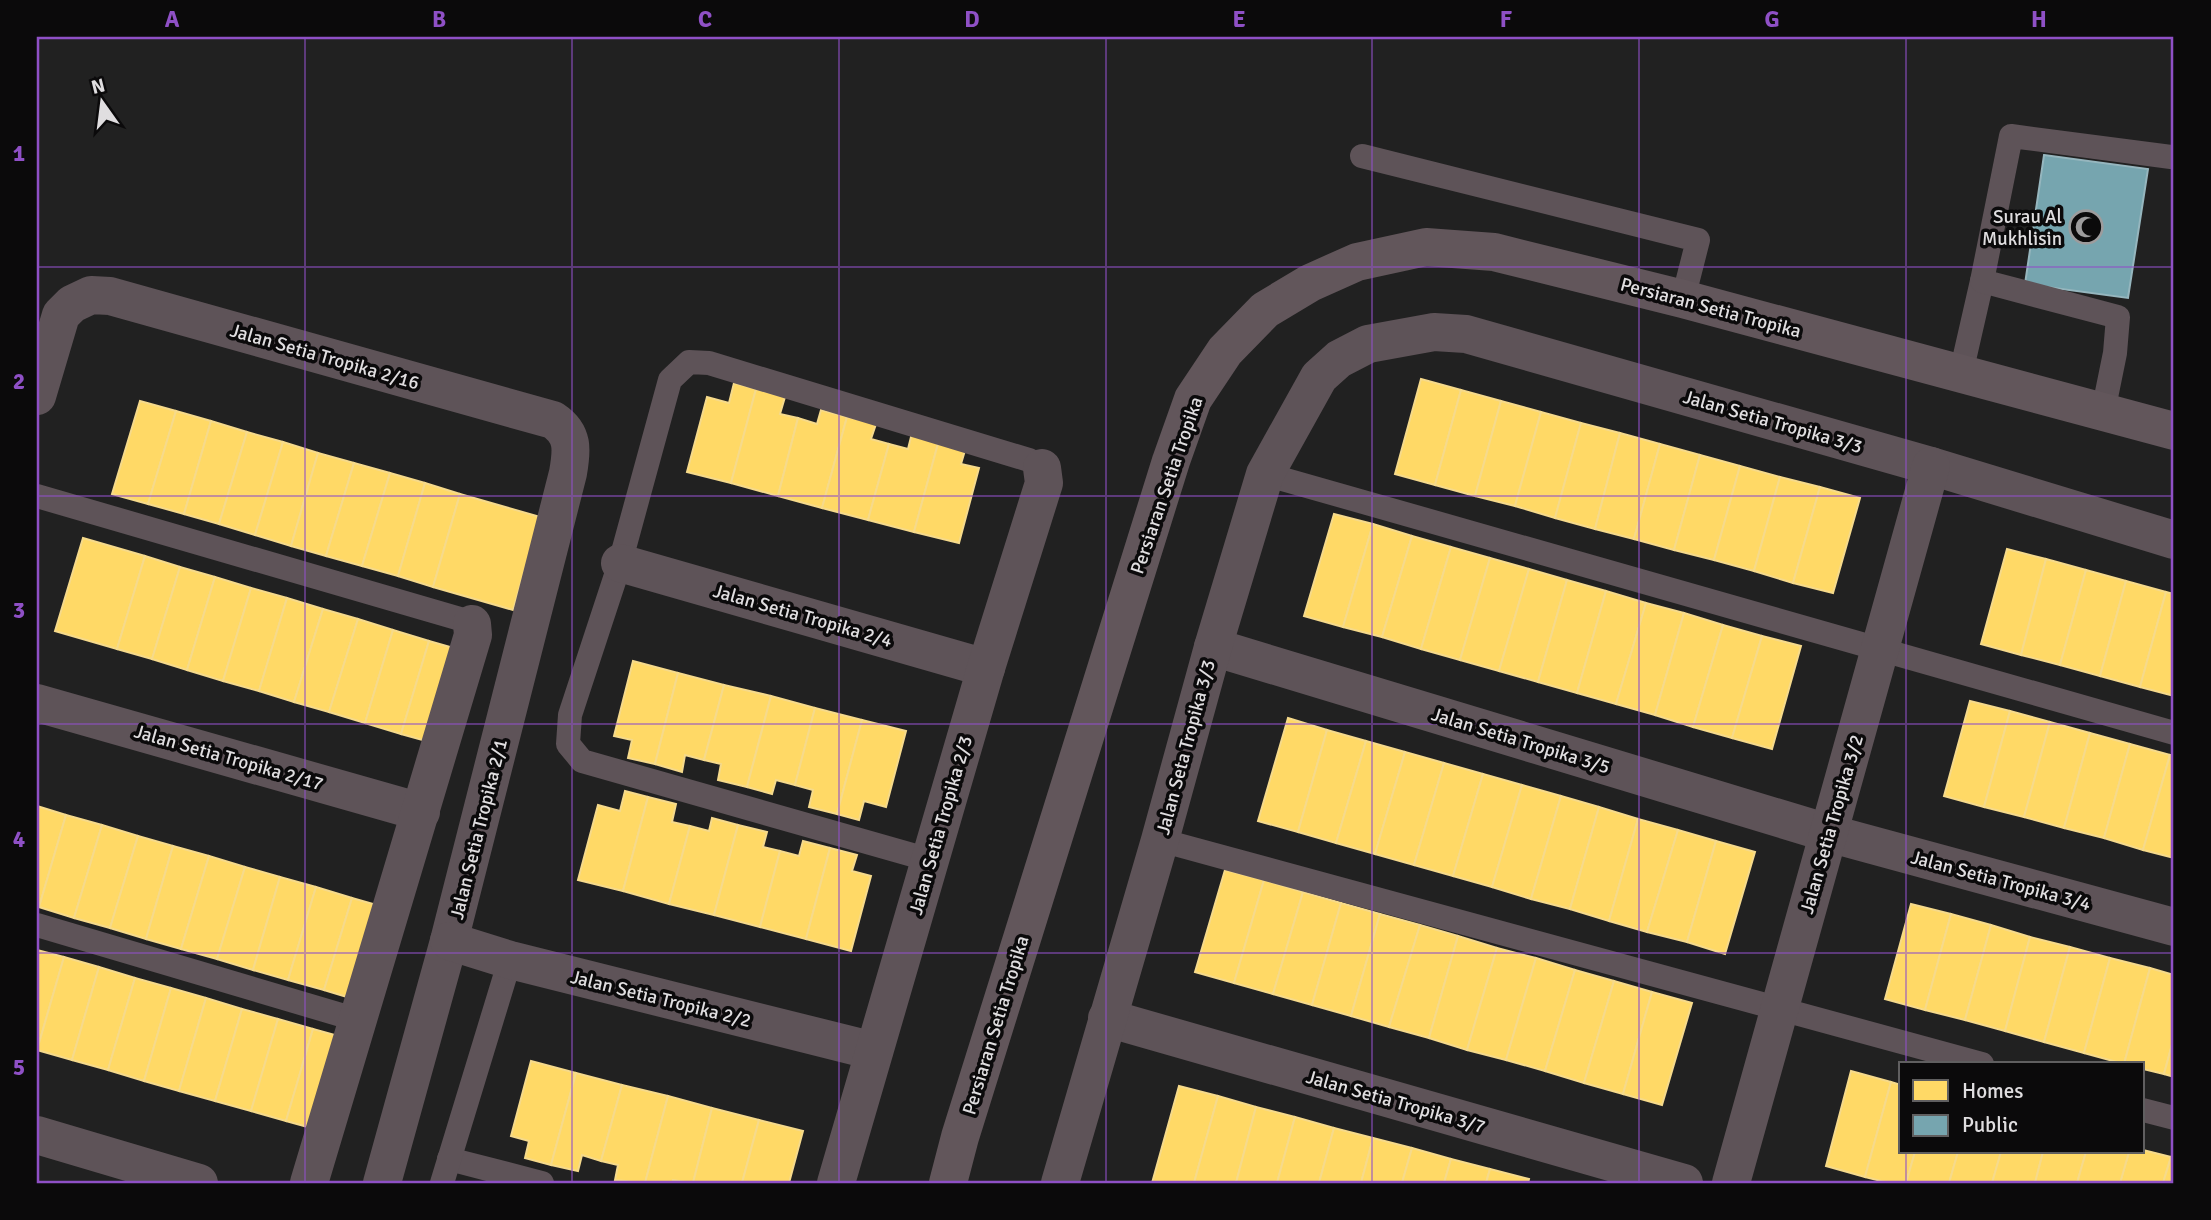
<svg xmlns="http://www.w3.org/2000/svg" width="2211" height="1220" viewBox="0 0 2211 1220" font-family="Signika,sans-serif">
<rect width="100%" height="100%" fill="#212121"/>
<g fill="#ffd966" stroke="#f6da8b" stroke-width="2">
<path d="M1421,379L1461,390L1435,485L1395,474Z"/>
<path d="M734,383L756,389L731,483L687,472L707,397L729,403Z"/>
<path d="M756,389L785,397L780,414L798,418L778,496L731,483Z"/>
<path d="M1461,390L1501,401L1475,496L1435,485Z"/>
<path d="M140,401L176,411L148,504L112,494Z"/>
<path d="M1501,401L1541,412L1515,506L1475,496Z"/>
<path d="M821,410L847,417L822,508L778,496L798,418L817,424Z"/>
<path d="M176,411L211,421L184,514L148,504Z"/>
<path d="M1541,412L1581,423L1555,518L1515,506Z"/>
<path d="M847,417L876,424L871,439L889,444L868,520L822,508Z"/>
<path d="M211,421L247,432L219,524L184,514Z"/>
<path d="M1581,423L1620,433L1595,529L1555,518Z"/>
<path d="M247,432L283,442L255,535L219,524Z"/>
<path d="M912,433L939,440L914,532L868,520L889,444L908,449Z"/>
<path d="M1620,433L1660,444L1634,539L1595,529Z"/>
<path d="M939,440L966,447L961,464L979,468L959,543L914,532Z"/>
<path d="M283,442L318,453L291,546L255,535Z"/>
<path d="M1660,444L1700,455L1674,550L1634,539Z"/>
<path d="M318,453L354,463L326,556L291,546Z"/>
<path d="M1700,455L1740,466L1714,560L1674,550Z"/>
<path d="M354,463L390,473L362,566L326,556Z"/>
<path d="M1740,466L1780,477L1754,571L1714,560Z"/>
<path d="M390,473L425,483L398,576L362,566Z"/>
<path d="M1780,477L1820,487L1793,583L1754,571Z"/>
<path d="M425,483L460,494L433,587L398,576Z"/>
<path d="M1820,487L1860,498L1833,593L1793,583Z"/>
<path d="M460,494L540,517L513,610L433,587Z"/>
<path d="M1334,514L1373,524L1343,627L1304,616Z"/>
<path d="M1373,524L1412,536L1382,637L1343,627Z"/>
<path d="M1412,536L1451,547L1421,649L1382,637Z"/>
<path d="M83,538L145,556L117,649L55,631Z"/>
<path d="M1451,547L1490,558L1460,660L1421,649Z"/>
<path d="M2007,549L2046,559L2021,655L1981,644Z"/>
<path d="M145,556L180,567L152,659L117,649Z"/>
<path d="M1490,558L1529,569L1499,671L1460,660Z"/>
<path d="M2046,559L2086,570L2060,665L2021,655Z"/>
<path d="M180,567L215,577L187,670L152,659Z"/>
<path d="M1529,569L1567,580L1538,682L1499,671Z"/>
<path d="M2086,570L2126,581L2100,676L2060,665Z"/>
<path d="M215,577L251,588L223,681L187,670Z"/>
<path d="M1567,580L1606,591L1577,693L1538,682Z"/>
<path d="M2126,581L2166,592L2140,687L2100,676Z"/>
<path d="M251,588L287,598L259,691L223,681Z"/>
<path d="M1606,591L1646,603L1616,704L1577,693Z"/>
<path d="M2166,592L2174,594V696L2140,687Z"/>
<path d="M287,598L323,609L294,702L259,691Z"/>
<path d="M1646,603L1684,613L1655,715L1616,704Z"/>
<path d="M323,609L358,619L329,712L294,702Z"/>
<path d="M1684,613L1723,625L1693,727L1655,715Z"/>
<path d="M358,619L393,630L365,723L329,712Z"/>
<path d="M1723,625L1762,636L1732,738L1693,727Z"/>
<path d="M393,630L429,641L401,734L365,723Z"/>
<path d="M1762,636L1801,646L1772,749L1732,738Z"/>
<path d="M429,641L464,651L437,744L401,734Z"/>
<path d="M633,661L678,673L655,764L628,758L632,740L614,736Z"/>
<path d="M678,673L724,685L704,760L685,755L682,772L655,764Z"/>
<path d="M724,685L771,696L747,787L718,780L721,764L704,760Z"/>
<path d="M771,696L815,708L795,785L776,780L772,794L747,787Z"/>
<path d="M1970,701L2010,711L1984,807L1944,796Z"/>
<path d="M815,708L862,720L837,814L809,807L813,790L795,785Z"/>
<path d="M2010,711L2050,722L2024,817L1984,807Z"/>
<path d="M1288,718L1327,730L1298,832L1258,821Z"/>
<path d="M862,720L906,731L886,807L864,801L859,820L837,814Z"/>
<path d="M2050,722L2090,733L2064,828L2024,817Z"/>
<path d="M1327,730L1366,741L1336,843L1298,832Z"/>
<path d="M2090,733L2130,744L2104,838L2064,828Z"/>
<path d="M1366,741L1405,752L1375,854L1336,843Z"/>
<path d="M2130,744L2170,755L2143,850L2104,838Z"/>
<path d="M1405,752L1444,763L1414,865L1375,854Z"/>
<path d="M2170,755L2174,756V858L2143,850Z"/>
<path d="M1444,763L1483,774L1453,876L1414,865Z"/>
<path d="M1483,774L1522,785L1492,887L1453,876Z"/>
<path d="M1522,785L1561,796L1531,899L1492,887Z"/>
<path d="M625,791L648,797L623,891L578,880L598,805L620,811Z"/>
<path d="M1561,796L1599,807L1570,909L1531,899Z"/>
<path d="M648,797L676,804L672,822L690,826L669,904L623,891Z"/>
<path d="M37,806L66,815L39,907H37Z"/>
<path d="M1599,807L1638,819L1609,921L1570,909Z"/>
<path d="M66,815L102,825L74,918L39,907Z"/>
<path d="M712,818L738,825L714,915L669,904L690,826L709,831Z"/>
<path d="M1638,819L1678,830L1647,932L1609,921Z"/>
<path d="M102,825L138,836L110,928L74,918Z"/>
<path d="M738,825L767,832L763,847L780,851L760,927L714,915Z"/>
<path d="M1678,830L1716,841L1687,942L1647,932Z"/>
<path d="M138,836L173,846L146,939L110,928Z"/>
<path d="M803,841L830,848L806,939L760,927L780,851L799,856Z"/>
<path d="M1716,841L1755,852L1725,954L1687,942Z"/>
<path d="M173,846L209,856L181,949L146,939Z"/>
<path d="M830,848L857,855L852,871L871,876L851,951L806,939Z"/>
<path d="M209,856L245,867L217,959L181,949Z"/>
<path d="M245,867L280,877L253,970L217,959Z"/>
<path d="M1225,870L1264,880L1234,983L1195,972Z"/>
<path d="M280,877L316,887L288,980L253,970Z"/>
<path d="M1264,880L1303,892L1273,994L1234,983Z"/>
<path d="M316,887L352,898L324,990L288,980Z"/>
<path d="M1303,892L1341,903L1312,1005L1273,994Z"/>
<path d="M352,898L387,908L360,1001L324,990Z"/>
<path d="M1341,903L1380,914L1351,1016L1312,1005Z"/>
<path d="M1911,904L1951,914L1925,1010L1885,999Z"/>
<path d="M1380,914L1420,925L1389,1027L1351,1016Z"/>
<path d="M1951,914L1991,925L1965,1020L1925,1010Z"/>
<path d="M1420,925L1458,936L1429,1038L1389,1027Z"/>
<path d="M1991,925L2030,937L2005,1031L1965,1020Z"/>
<path d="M1458,936L1497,948L1467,1050L1429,1038Z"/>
<path d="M2030,937L2070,947L2044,1042L2005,1031Z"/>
<path d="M2070,947L2110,958L2084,1053L2044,1042Z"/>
<path d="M1497,948L1536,958L1506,1060L1467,1050Z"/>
<path d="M37,950L64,957L37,1050Z"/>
<path d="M64,957L99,967L72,1060L37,1050Z"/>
<path d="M1536,958L1575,970L1545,1071L1506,1060Z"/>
<path d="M2110,958L2150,968L2124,1064L2084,1053Z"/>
<path d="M99,967L135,978L108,1070L72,1060Z"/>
<path d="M2150,968L2174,975V1037L2164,1074L2143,1069V1064H2124Z"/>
<path d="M1575,970L1614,981L1584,1083L1545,1071Z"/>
<path d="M135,978L171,988L144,1081L108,1070Z"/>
<path d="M1614,981L1652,992L1623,1094L1584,1083Z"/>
<path d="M171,988L206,998L179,1091L144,1081Z"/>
<path d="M1652,992L1692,1003L1662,1105L1623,1094Z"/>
<path d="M206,998L242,1009L215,1101L179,1091Z"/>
<path d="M242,1009L278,1019L251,1111L215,1101Z"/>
<path d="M278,1019L313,1029L286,1121L251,1111Z"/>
<path d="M313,1029L349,1039L322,1131L286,1121Z"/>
<path d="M2174,1037V1077L2164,1074Z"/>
<path d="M531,1061L576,1073L551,1165L525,1158L529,1141L511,1136Z"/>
<path d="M1851,1071L1891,1082L1865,1177L1826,1166Z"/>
<path d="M576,1073L622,1085L601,1161L582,1155L578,1171L551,1165Z"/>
<path d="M1891,1082L1901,1085V1152H1915L1906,1183H1889L1865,1177Z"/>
<path d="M622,1085L668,1096L645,1183L615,1180L618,1165L601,1161Z"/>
<path d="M1179,1086L1218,1096L1194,1183H1152Z"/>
<path d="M668,1096L712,1108L693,1183L673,1180L672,1183H645Z"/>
<path d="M1218,1096L1256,1107L1236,1183H1194Z"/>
<path d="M1256,1107L1295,1117L1277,1183H1236Z"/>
<path d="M712,1108L759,1120L742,1183H693Z"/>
<path d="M1295,1117L1334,1128L1319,1183H1277Z"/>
<path d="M759,1120L803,1131L789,1183H742Z"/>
<path d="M1334,1128L1373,1138L1361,1183H1319Z"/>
<path d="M1373,1138L1412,1148L1402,1183H1361Z"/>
<path d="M1412,1148L1451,1159L1444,1183H1402Z"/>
<path d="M2143,1150L2171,1157L2163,1183H2120L2129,1152H2143Z"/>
<path d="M1915,1152H1958L1949,1183H1906Z"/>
<path d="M1958,1152H2001L1992,1183H1949Z"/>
<path d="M2001,1152H2043L2035,1183H1992Z"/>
<path d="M2043,1152H2086L2077,1183H2035Z"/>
<path d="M2086,1152H2129L2120,1183H2077Z"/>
<path d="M2171,1157L2174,1158V1183H2163Z"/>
<path d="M1451,1159L1490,1169L1486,1183H1444Z"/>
<path d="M1490,1169L1529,1179L1528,1183H1486Z"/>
</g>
<path fill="#76a5af" stroke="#96b6be" stroke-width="2" d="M2044,155L2148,169L2128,298L2025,284Z"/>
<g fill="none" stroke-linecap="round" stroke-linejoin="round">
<g stroke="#5e5358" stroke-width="24">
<path d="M1362,156L1698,240L1683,299"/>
<path d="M1961,373L1982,281"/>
<path d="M2103,412L2115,353L2118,317L1982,281L2011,136L2171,157"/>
<path d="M1265,474L2174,733"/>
<path d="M37,496L467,621L472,624"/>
<path d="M1160,840L1982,1064"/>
<path d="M930,860L582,761L568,744L570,715L620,563L670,380L689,362L709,363L1029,460L1042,468"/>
<path d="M37,925L358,1020"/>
<path d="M2143,1110L2174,1118"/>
<path d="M449,1159L542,1183"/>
<path d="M442,1183L510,960"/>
</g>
<g stroke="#5e5358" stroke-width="38">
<path d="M37,396L61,315L72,304L91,295L110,296L553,420C574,434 572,450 568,473L449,941L382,1183"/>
<path d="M620,563L986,668"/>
<path d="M1213,647L1828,833L2174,927"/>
<path d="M37,703L421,812"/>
<path d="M449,941L510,960L874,1051"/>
<path d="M1107,1018L1684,1183"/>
<path d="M37,1135L199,1183"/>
<path d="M309,1183L473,635L472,624"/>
<path d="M836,1183L986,668L1044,483L1042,468"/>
<path d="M1060,1183L1160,840L1213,647L1265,474L1319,377L1339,359L1368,344L1434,332L1466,334L1931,466L2174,540"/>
<path d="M1731,1183L1931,466"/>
</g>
<path stroke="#62565b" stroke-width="38" d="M948,1183L960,1137L1171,461L1193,399L1225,351L1265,310L1310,283L1357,262L1426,247L1494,252L1683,299L2174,431"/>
</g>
<path fill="none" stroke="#8f50c6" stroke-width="2" stroke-opacity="0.55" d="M305,37V1183M572,37V1183M839,37V1183M1106,37V1183M1372,37V1183M1639,37V1183M1906,37V1064M37,267H2174M37,496H2174M37,724H2174M37,953H2174M1906,1152V1183"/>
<defs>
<symbol id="mosque-ring" viewBox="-11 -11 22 22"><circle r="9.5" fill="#0b0a0b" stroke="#9d9c9d" stroke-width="1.5"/><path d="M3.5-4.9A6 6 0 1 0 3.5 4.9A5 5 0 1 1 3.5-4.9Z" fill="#9d9c9d"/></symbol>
</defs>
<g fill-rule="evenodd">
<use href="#mosque-ring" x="2067" y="208" width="38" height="38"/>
</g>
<g text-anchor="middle" stroke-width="7" stroke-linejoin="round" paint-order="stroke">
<g font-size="19" fill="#e0dee0" stroke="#0b0a0b" text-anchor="end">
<text x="2062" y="223">Surau Al<tspan x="2062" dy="22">Mukhlisin</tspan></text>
</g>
<g font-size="19" fill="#e0dee0" stroke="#0b0a0b">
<text transform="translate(1711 307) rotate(15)" y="7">Persiaran Setia Tropika</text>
<text transform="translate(325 356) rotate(16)" y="7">Jalan Setia Tropika 2/16</text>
<text transform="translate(1773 421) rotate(16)" y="7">Jalan Setia Tropika 3/3</text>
<text transform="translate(1166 485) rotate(-71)" y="7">Persiaran Setia Tropika</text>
<text transform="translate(803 615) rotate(16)" y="7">Jalan Setia Tropika 2/4</text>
<text transform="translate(1521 740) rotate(17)" y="7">Jalan Setia Tropika 3/5</text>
<text transform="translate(1185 747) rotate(-75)" y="7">Jalan Seta Tropika 3/3</text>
<text transform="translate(229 757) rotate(16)" y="7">Jalan Setia Tropika 2/17</text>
<text transform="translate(1831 824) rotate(-74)" y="7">Jalan Setia Tropika 3/2</text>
<text transform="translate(940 825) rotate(-74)" y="7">Jalan Setia Tropika 2/3</text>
<text transform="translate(478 829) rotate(-76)" y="7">Jalan Setia Tropika 2/1</text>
<text transform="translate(2001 880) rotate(15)" y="7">Jalan Setia Tropika 3/4</text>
<text transform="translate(661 998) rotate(14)" y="7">Jalan Setia Tropika 2/2</text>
<text transform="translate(995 1025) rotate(-73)" y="7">Persiaran Setia Tropika</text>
<text transform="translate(1396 1101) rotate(16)" y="7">Jalan Setia Tropika 3/7</text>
</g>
</g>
<rect width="2211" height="1220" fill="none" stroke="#0b0a0b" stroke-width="77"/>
<rect x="1899" y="1062" width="245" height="91" fill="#0b0a0b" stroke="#605f60" stroke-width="2"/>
<rect x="1913" y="1080" width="35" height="21" fill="#ffd966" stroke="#605f60" stroke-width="2"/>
<text x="1962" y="1098" font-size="21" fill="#e0dee0">Homes</text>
<rect x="1913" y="1115" width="35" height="21" fill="#76a5af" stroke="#605f60" stroke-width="2"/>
<text x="1962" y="1132" font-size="21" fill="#e0dee0">Public</text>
<g transform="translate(102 102) rotate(346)" stroke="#0b0a0b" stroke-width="5" paint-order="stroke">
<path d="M0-5L12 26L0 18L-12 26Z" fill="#e0dee0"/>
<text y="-10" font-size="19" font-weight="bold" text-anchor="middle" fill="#e0dee0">N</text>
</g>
<rect x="38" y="38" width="2134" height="1144" fill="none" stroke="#8f50c6" stroke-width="2.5"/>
<g font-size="23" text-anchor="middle" font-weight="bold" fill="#8f50c6">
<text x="172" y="27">A</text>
<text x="439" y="27">B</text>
<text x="705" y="27">C</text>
<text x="972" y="27">D</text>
<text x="1239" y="27">E</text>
<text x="1506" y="27">F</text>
<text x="1772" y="27">G</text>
<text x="2039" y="27">H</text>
<text x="19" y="161">1</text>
<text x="19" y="389">2</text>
<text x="19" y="618">3</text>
<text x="19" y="847">4</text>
<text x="19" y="1075">5</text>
</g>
</svg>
